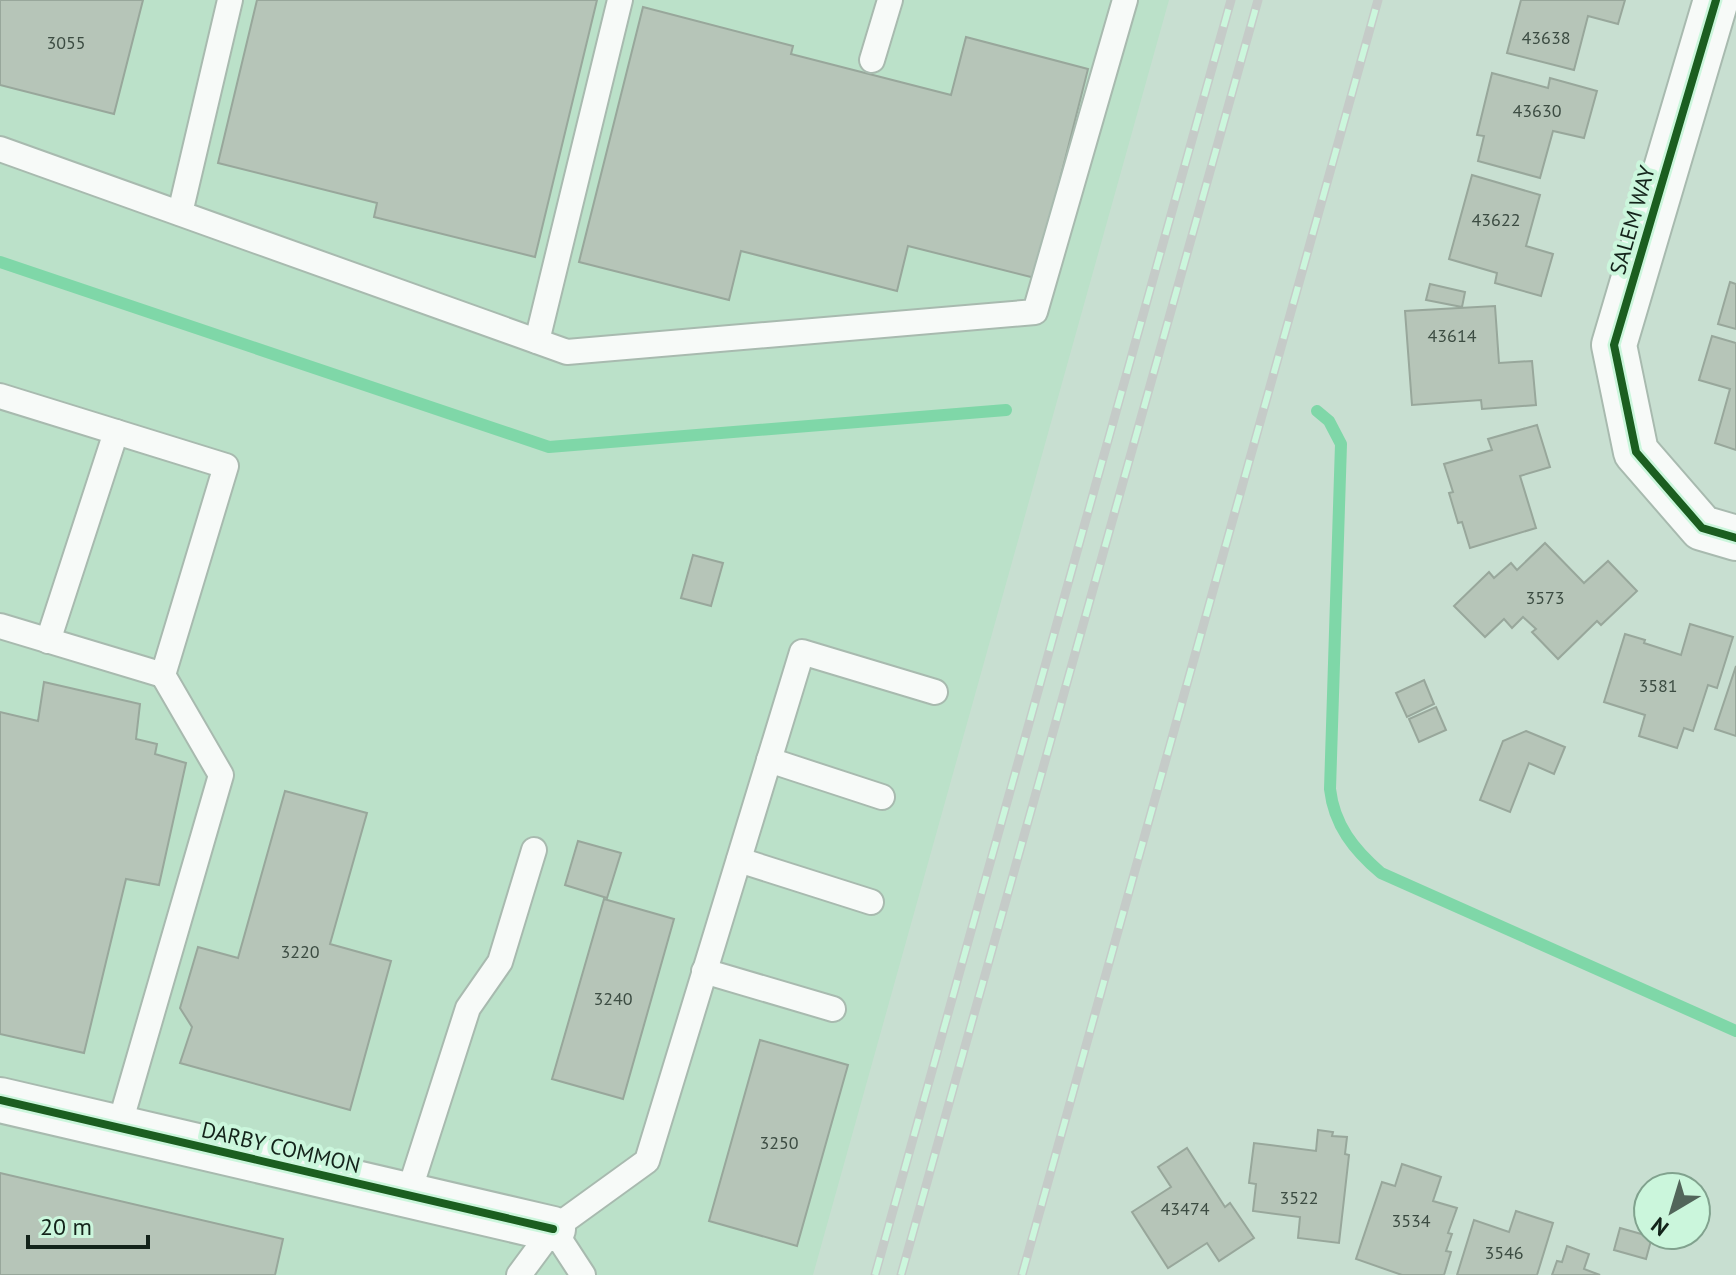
<svg xmlns="http://www.w3.org/2000/svg" width="1736" height="1275" viewBox="0 0 1736 1275" font-family="'PT Sans',sans-serif">
<rect width="100%" height="100%" fill="#c8dfd1"/>
<path fill="#bbe1c9" d="M0,0H1169L813,1275H0Z"/>
<g fill="none" stroke-linecap="round" stroke-linejoin="round">
<g stroke="#7fd7a8" stroke-width="12">
<path d="M0,262L549,447L1006,410"/>
<path d="M1317,411L1329,421L1341,444L1330,789C1334,825 1354,850 1381,873L1736,1031"/>
</g>
</g>
<g fill="#b6c5b8" stroke="#98a79b" stroke-width="2">
<path d="M0,0H143L114,114L0,85Z"/>
<path d="M257,0H597L535,257L374,217L377,203L218,163Z"/>
<path d="M1521,0H1625L1618,24L1588,16L1574,70L1507,53Z"/>
<path d="M643,7L793,46L791,54L951,95L966,37L1088,69L1035,278L908,246L897,291L741,251L729,300L579,262Z"/>
<path d="M1492,73L1548,88L1550,78L1597,91L1584,138L1553,131L1540,178L1478,161L1484,136L1477,135Z"/>
<path d="M1472,175L1540,195L1526,246L1553,254L1541,296L1495,283L1497,273L1449,259Z"/>
<path d="M1730,282L1736,284V329L1718,324Z"/>
<path d="M1430,284L1465,292L1462,307L1426,300Z"/>
<path d="M1495,306L1499,363L1532,361L1536,405L1482,409L1481,400L1412,405L1405,311Z"/>
<path d="M1712,336L1736,343V450L1715,443L1730,389L1699,380Z"/>
<path d="M1537,425L1550,467L1520,476L1536,528L1470,548L1462,522L1458,523L1449,493L1453,492L1444,464L1492,450L1488,439Z"/>
<path d="M1545,543L1584,583L1608,561L1637,591L1601,625L1597,621L1558,659L1532,632L1536,629L1523,617L1512,628L1504,619L1485,637L1454,606L1489,572L1494,578L1511,563L1517,570Z"/>
<path d="M693,555L723,563L711,606L681,598Z"/>
<path d="M1690,624L1733,637L1717,688L1708,685L1693,731L1684,728L1677,748L1639,736L1645,715L1604,702L1625,634L1645,640L1644,643L1681,655Z"/>
<path d="M1736,666V736L1715,729Z"/>
<path d="M1424,680L1434,704L1407,717L1396,693Z"/>
<path d="M44,682L140,704L136,739L157,744L155,754L186,763L159,885L126,879L84,1053L0,1034V712L38,721Z"/>
<path d="M1436,707L1446,730L1419,742L1409,719Z"/>
<path d="M1526,731L1565,747L1554,774L1529,763L1510,812L1480,800L1503,741Z"/>
<path d="M285,791L367,813L330,944L391,961L350,1110L180,1063L192,1027L180,1008L198,947L238,958Z"/>
<path d="M578,841L621,853L607,898L565,885Z"/>
<path d="M604,899L674,919L623,1099L552,1079Z"/>
<path d="M760,1040L848,1065L797,1246L709,1221Z"/>
<path d="M1318,1130L1333,1132L1332,1136L1347,1137L1345,1154L1349,1155L1339,1243L1298,1238L1300,1217L1253,1211L1256,1184L1249,1183L1254,1143L1316,1151Z"/>
<path d="M1187,1148L1225,1207L1230,1203L1254,1238L1219,1261L1207,1243L1168,1268L1132,1212L1171,1187L1158,1167Z"/>
<path d="M1402,1164L1441,1177L1433,1201L1457,1208L1448,1233L1452,1234L1446,1251L1451,1252L1444,1275H1402L1356,1259L1382,1182L1395,1186Z"/>
<path d="M0,1173L283,1239L275,1275H0Z"/>
<path d="M1516,1211L1553,1223L1537,1275H1457L1474,1220L1509,1232Z"/>
<path d="M1620,1228L1652,1237L1646,1259L1614,1250Z"/>
<path d="M1567,1246L1589,1254L1584,1269L1600,1275H1552L1557,1261L1562,1262Z"/>
</g>
<g fill="none" stroke-linecap="round" stroke-linejoin="round">
<defs>
<g id="service">
<path d="M872,60L890,0"/>
<path d="M0,149L567,352L1035,312L1125,0"/>
<path d="M180,213L230,0"/>
<path d="M537,341L620,0"/>
<path d="M0,396L226,466L163,675L0,626"/>
<path d="M48,641L116,432"/>
<path d="M769,760L882,797"/>
<path d="M739,860L871,902"/>
<path d="M704,971L833,1009"/>
<path d="M119,1127L221,775L163,675"/>
<path d="M408,1195L468,1008L500,962L534,850"/>
<path d="M553,1229L583,1275"/>
<path d="M519,1275L553,1229L647,1161L802,652L935,692"/>
</g>
<g id="minor">
<path d="M1716,0L1614,345L1636,452L1702,528L1736,538"/>
<path d="M0,1100L553,1229"/>
</g>
</defs>
<use href="#service" stroke="#a8baaf" stroke-width="28"/>
<use href="#minor" stroke="#a8baaf" stroke-width="48"/>
<use href="#service" stroke="#f7faf8" stroke-width="24"/>
<use href="#minor" stroke="#f7faf8" stroke-width="44"/>
<defs>
<g id="rail">
<path d="M875,1275L1231,0"/>
<path d="M901,1275L1258,0"/>
<path d="M1022,1275L1378,0"/>
</g>
</defs>
<use href="#rail" stroke="#c5cbc8" stroke-width="9"/>
<use href="#rail" stroke="#cbf6dc" stroke-width="6" stroke-dasharray="18" stroke-linecap="butt"/>
<defs>
<g id="cycleway">
<path d="M1716,0L1614,345L1636,452L1702,528L1736,538"/>
<path d="M0,1100L553,1229"/>
</g>
</defs>
<use href="#cycleway" stroke="#cbf6dc" stroke-width="13"/>
<use href="#cycleway" stroke="#1b5e20" stroke-width="8"/>
</g>
<g text-anchor="middle" stroke-width="8" stroke-linejoin="round" paint-order="stroke">
<g font-size="18" fill="#3c4c42">
<text x="1546" y="44">43638</text>
<text x="66" y="49">3055</text>
<text x="1537" y="117">43630</text>
<text x="1496" y="226">43622</text>
<text x="1452" y="342">43614</text>
<text x="1545" y="604">3573</text>
<text x="1658" y="692">3581</text>
<text x="300" y="958">3220</text>
<text x="613" y="1005">3240</text>
<text x="779" y="1149">3250</text>
<text x="1299" y="1204">3522</text>
<text x="1185" y="1215">43474</text>
<text x="1411" y="1227">3534</text>
<text x="1504" y="1259">3546</text>
</g>
<g font-size="22" fill="#13231a" stroke="#cbf6dc">
<text transform="translate(1632 220) rotate(-74)" y="8">SALEM WAY</text>
<text transform="translate(281 1147) rotate(13)" y="8">DARBY COMMON</text>
</g>
</g>
<g transform="translate(1672 1211) rotate(218)"><circle r="38" fill="#cbf6dc" stroke="#81a28e" stroke-width="2"/>
<path d="M0-6L14 30L0 20L-14 30Z" fill="#52655a"/>
<text y="-12" font-size="22" font-weight="bold" text-anchor="middle" fill="#13231a">N</text>
</g>
<path d="M28 1235v12h120v-12" fill="none" stroke="#13231a" stroke-width="4"/>
<text x="40" y="1235" font-size="24" fill="#13231a" stroke="#cbf6dc" stroke-width="6" paint-order="stroke">20 m</text>
</svg>
